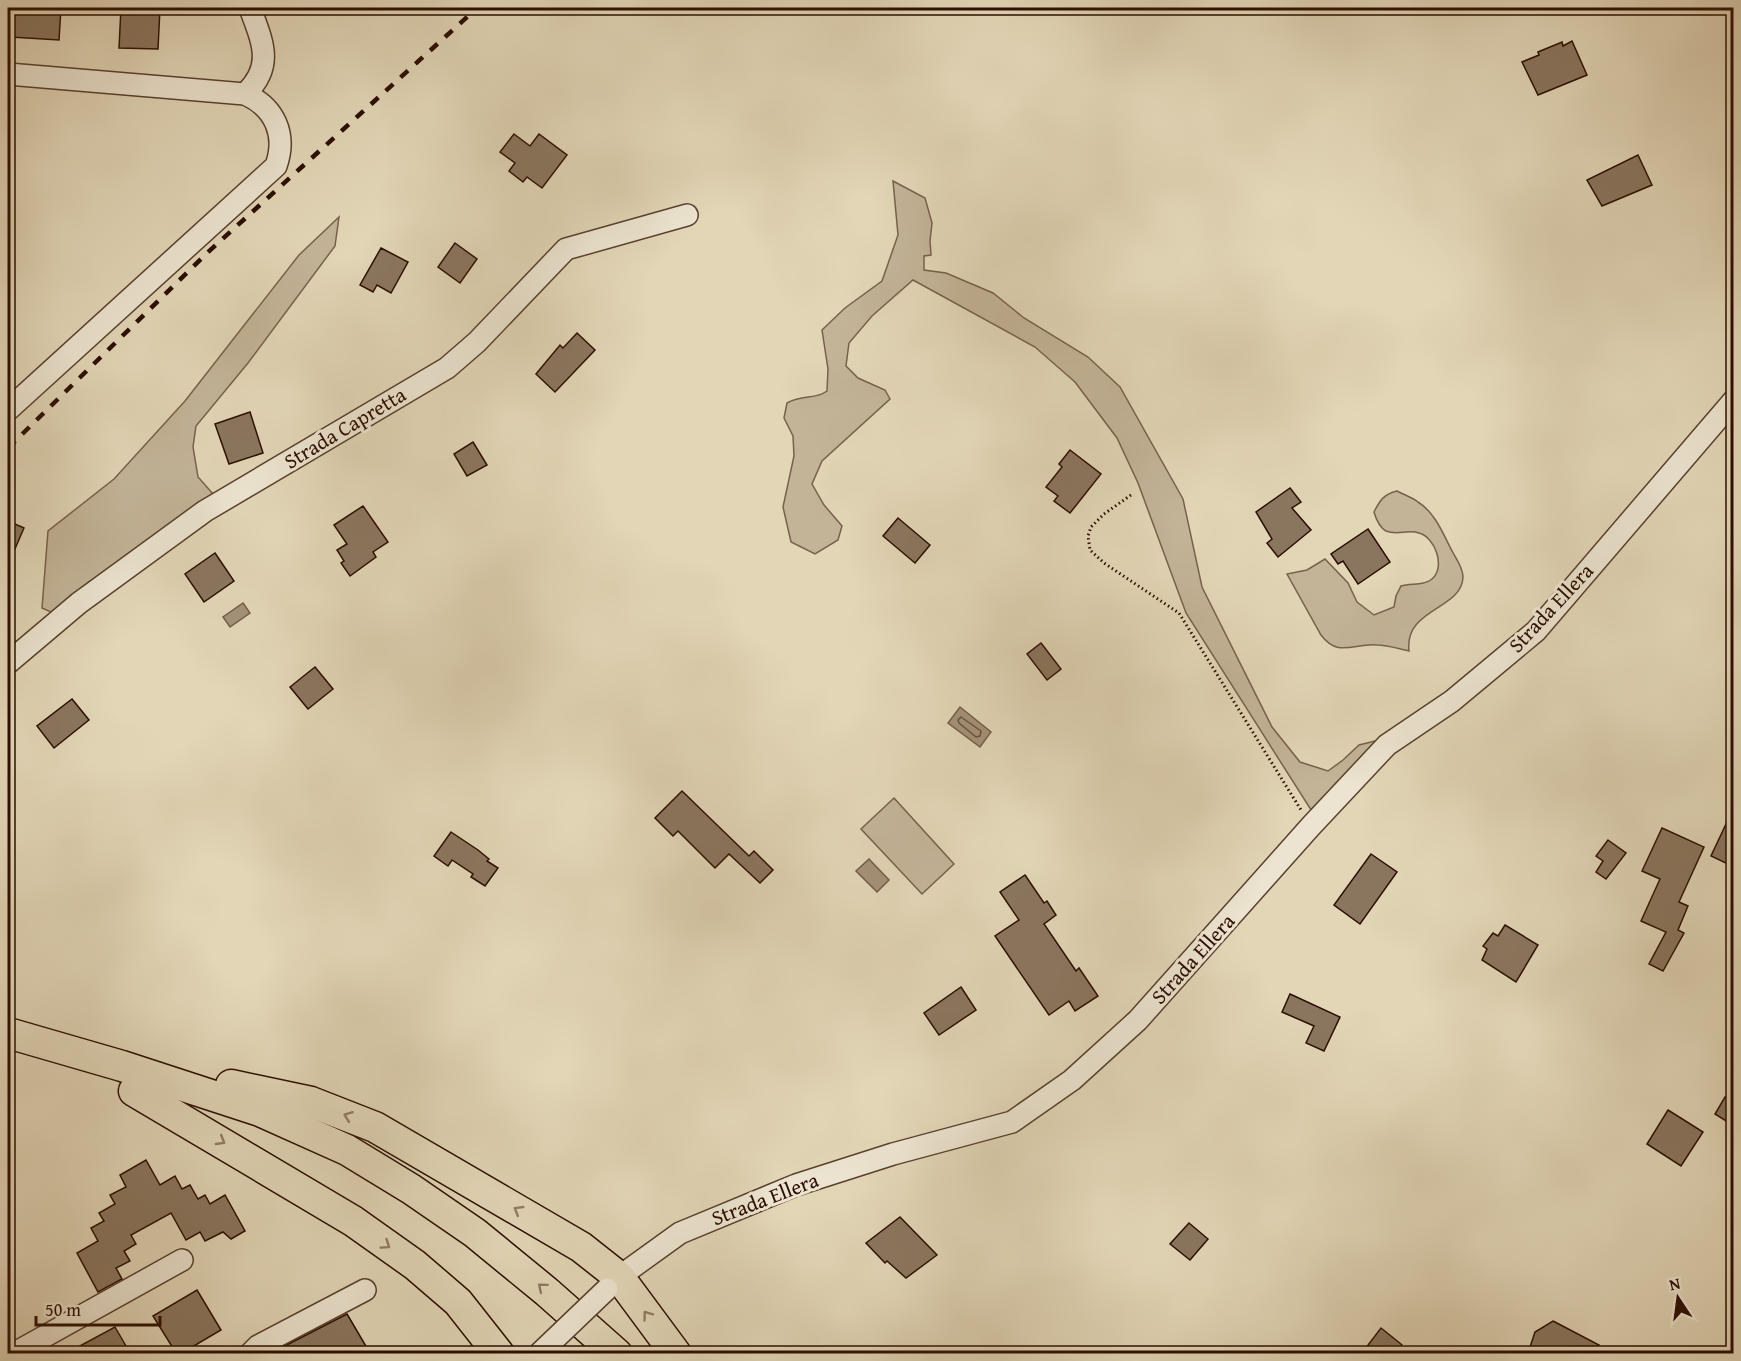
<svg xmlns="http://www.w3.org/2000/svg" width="1741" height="1361" viewBox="0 0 1741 1361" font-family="'Gentium Book Plus',serif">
<rect width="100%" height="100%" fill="#e2d6b7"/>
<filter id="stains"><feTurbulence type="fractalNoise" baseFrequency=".00333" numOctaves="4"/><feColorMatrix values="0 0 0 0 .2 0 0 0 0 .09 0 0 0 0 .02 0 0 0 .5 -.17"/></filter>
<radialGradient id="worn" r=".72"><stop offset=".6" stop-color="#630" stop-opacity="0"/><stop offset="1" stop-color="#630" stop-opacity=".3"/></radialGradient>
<g fill="#c3b498" stroke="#77614c" stroke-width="1.5">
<path d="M893,181L925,198L932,223L930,241L931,255L924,256V270L946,273L993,293L1024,318L1088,357L1120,387L1183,499L1202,587L1272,727L1300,762L1328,771L1343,760L1359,745L1383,739L1313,813L1186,613L1138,483L1117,438L1075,382L1035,347L913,280L872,316L849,343L846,366L858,378L885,390L890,399L822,461L812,484L824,505L842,526L838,540L815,554L791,542L783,507L794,456L793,436L784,418L787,403C803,394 815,400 827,391L828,369L822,330L845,308L882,281L898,235Z"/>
<path d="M339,217L335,246L248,363L196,426L193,447L198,477L213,494L53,613L42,608L48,531L114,479L185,401L299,255Z"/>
<path d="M1397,491C1404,495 1412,497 1418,502C1434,512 1442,531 1450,547C1454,556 1463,566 1463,577C1462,610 1404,608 1409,651C1399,649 1388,645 1377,645C1354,643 1338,658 1321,635L1287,574L1307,570L1325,559L1348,583L1357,602L1374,615L1394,607L1396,596L1401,586C1411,583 1424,586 1432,579C1446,567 1435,537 1419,533C1408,529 1397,536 1386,531C1379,527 1376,519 1374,512C1380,500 1384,494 1397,491Z"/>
<path d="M894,798L954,864L922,894L861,829Z"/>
</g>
<g fill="#a49279" stroke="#745d49" stroke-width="1.5">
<path d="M243,603L250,613L230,627L223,617Z"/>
<path d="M960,707L991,732L980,747L948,723Z"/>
<path d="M869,859L889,880L877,892L856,871Z"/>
</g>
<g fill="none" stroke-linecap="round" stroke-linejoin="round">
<path stroke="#68503c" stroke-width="1.5" d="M961,717L981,731L980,736L976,737L959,723L958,720Z"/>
</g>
<g fill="#8a765f" stroke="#2b0e00" stroke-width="1.5">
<path d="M13,8H61L59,40L11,37Z"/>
<path d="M121,8H160L158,49L119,48Z"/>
<path d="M1572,41L1587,75L1538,95L1522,62L1539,55L1538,52L1562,42L1563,46Z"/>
<path d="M514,134L530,146L539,134L567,155L542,188L527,177L523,182L509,171L515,163L500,152Z"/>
<path d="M1638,155L1652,185L1602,206L1587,180Z"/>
<path d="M455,243L477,259L460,283L438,267Z"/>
<path d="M381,248L408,262L391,293L377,285L373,292L360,285Z"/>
<path d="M577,333L595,350L555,392L536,374L560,345L563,348Z"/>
<path d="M250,412L263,453L229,464L215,424Z"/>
<path d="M473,442L487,465L467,476L454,454Z"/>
<path d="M1070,450L1101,474L1070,513L1054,501L1058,496L1046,487L1062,467L1059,464Z"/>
<path d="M1290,488L1301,502L1292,508L1311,530L1278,557L1267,543L1272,539L1256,512Z"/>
<path d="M363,506L388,542L373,552L376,557L350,576L341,563L344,561L337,550L347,544L334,525Z"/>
<path d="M898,518L930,545L915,563L883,536Z"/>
<path d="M8,521L24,528L8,565Z"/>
<path d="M1368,529L1390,562L1358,584L1343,561L1338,564L1331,554Z"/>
<path d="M215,553L234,581L204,602L185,574Z"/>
<path d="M1041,643L1061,669L1047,680L1027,654Z"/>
<path d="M315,667L333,689L308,709L290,687Z"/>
<path d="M72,699L89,720L54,748L37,726Z"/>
<path d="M682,791L749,856L754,851L773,870L760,883L729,854L715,868L678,831L673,836L655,818Z"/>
<path d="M1734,807V856L1730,865L1711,856Z"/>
<path d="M1662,828L1704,847L1679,902L1688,906L1678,930L1684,933L1663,971L1649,964L1666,932L1641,921L1660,879L1642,871Z"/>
<path d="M451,832L478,850L489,859L487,861L498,868L485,886L471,877L473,874L452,860L448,866L434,856Z"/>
<path d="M1608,840L1626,853L1606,879L1596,872L1603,861L1596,856Z"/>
<path d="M1371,854L1397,872L1360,924L1334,905Z"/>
<path d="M1025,875L1044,903L1047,901L1056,915L1044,924L1076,971L1079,968L1098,996L1075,1011L1069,1001L1049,1015L995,936L1019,920L1000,892Z"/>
<path d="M1505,925L1538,945L1516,982L1482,960L1487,949L1483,946L1493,933L1498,936Z"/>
<path d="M961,987L976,1010L939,1035L924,1013Z"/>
<path d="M1290,994L1340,1017L1324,1051L1306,1043L1314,1026L1282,1012Z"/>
<path d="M1725,1097L1734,1102V1126L1715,1114Z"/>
<path d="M1668,1110L1703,1132L1681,1166L1647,1144Z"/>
<path d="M146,1160L160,1185L175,1176L182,1189L190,1185L198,1199L205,1195L210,1204L225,1195L245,1231L231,1239L223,1232L205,1241L200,1232L186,1240L171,1213L131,1235L136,1244L124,1251L130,1261L116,1268L122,1279L98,1292L77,1253L98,1241L91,1228L104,1221L99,1213L115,1204L110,1195L126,1187L120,1175Z"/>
<path d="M900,1217L937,1255L906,1278L887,1261L885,1263L866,1243Z"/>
<path d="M1189,1223L1208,1239L1190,1260L1170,1244Z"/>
<path d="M197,1290L221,1330L182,1353H176L153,1316Z"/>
<path d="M347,1314L370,1353H271Z"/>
<path d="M1553,1321L1599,1345L1594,1353H1528L1535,1332Z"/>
<path d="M115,1327L130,1353H67Z"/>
<path d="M1381,1328L1402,1345L1397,1353H1362Z"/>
</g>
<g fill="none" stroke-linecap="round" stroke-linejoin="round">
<defs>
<g id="minor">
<path d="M8,74L245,94C275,107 287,135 276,166L8,410"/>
<path d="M245,94C275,66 262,41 250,8"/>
<path d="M8,663L79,603L205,511L447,368L477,342L566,249L687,215"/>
<path d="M610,1286L619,1277L680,1233L796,1185L893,1154L1012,1122L1072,1080L1138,1020L1311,826L1387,745L1452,701L1536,631L1734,400"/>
<path d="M13,1354L182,1260"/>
<path d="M250,1354L258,1346L365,1290"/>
</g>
<g id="highway">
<path d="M8,1033L122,1066L260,1111L347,1150L411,1189L475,1233L547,1292L617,1354"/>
<path d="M231,1085L311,1102L375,1127L581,1247L619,1277L676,1354"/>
<path d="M134,1091L353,1221L415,1265L458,1302L499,1354"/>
</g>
</defs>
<use href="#minor" stroke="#59402e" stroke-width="24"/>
<use href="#highway" stroke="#2b0e00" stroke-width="33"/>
<path stroke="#2b0e00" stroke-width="3" stroke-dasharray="1.5 3" stroke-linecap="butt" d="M1131,495L1104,514L1091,527L1088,536L1090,550L1104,563L1179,613L1301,810"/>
<use href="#minor" stroke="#ece4d0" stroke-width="21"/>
<use href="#highway" stroke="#e2d6b7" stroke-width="30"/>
<path stroke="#2b0e00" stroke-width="4.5" stroke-dasharray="10 10" stroke-linecap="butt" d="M8,448L207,253L477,8"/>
<defs>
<path id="minor-bridge" d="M539,1354L607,1289"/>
</defs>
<use href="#minor-bridge" stroke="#59402e" stroke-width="24" stroke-linecap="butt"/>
<use href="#minor-bridge" stroke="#ece4d0" stroke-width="21"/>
</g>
<defs><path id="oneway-chevron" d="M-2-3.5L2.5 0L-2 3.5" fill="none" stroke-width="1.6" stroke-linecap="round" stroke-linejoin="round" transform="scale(1.5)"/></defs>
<g stroke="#907c65">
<use href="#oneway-chevron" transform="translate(348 1116) rotate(-159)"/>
<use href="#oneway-chevron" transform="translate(221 1141) rotate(31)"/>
<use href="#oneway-chevron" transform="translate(518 1210) rotate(-149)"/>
<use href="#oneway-chevron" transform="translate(386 1245) rotate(35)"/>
<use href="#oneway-chevron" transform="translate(542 1287) rotate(-140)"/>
<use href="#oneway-chevron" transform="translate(647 1315) rotate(-126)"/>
</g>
<g text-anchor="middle" stroke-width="6" stroke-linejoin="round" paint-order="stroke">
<g font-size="21" fill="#2b0e00" stroke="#ece4d0">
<text transform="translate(345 428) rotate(-31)" y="7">Strada Capretta</text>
<text transform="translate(1551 608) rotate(-47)" y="7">Strada Ellera</text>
<text transform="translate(1193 959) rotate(-48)" y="7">Strada Ellera</text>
<text transform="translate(765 1199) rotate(-21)" y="7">Strada Ellera</text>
</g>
</g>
<rect width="1741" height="1361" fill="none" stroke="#e2d6b7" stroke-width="30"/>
<rect x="9" y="9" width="1723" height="1343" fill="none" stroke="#2b0e00" stroke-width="3"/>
<rect x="15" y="15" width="1711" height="1331" fill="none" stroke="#2b0e00" stroke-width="1.5"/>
<g transform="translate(1678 1298) rotate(347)" stroke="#ece4d0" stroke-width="4.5" paint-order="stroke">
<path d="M0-4.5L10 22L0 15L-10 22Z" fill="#2b0e00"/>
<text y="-9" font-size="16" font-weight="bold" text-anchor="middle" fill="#2b0e00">N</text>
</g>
<path d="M36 1316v9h124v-9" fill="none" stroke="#2b0e00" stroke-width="3"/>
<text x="45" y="1316" font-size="18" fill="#2b0e00" stroke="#ece4d0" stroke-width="4.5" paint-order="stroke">50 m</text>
<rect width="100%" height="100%" filter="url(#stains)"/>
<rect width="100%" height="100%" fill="url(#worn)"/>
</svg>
